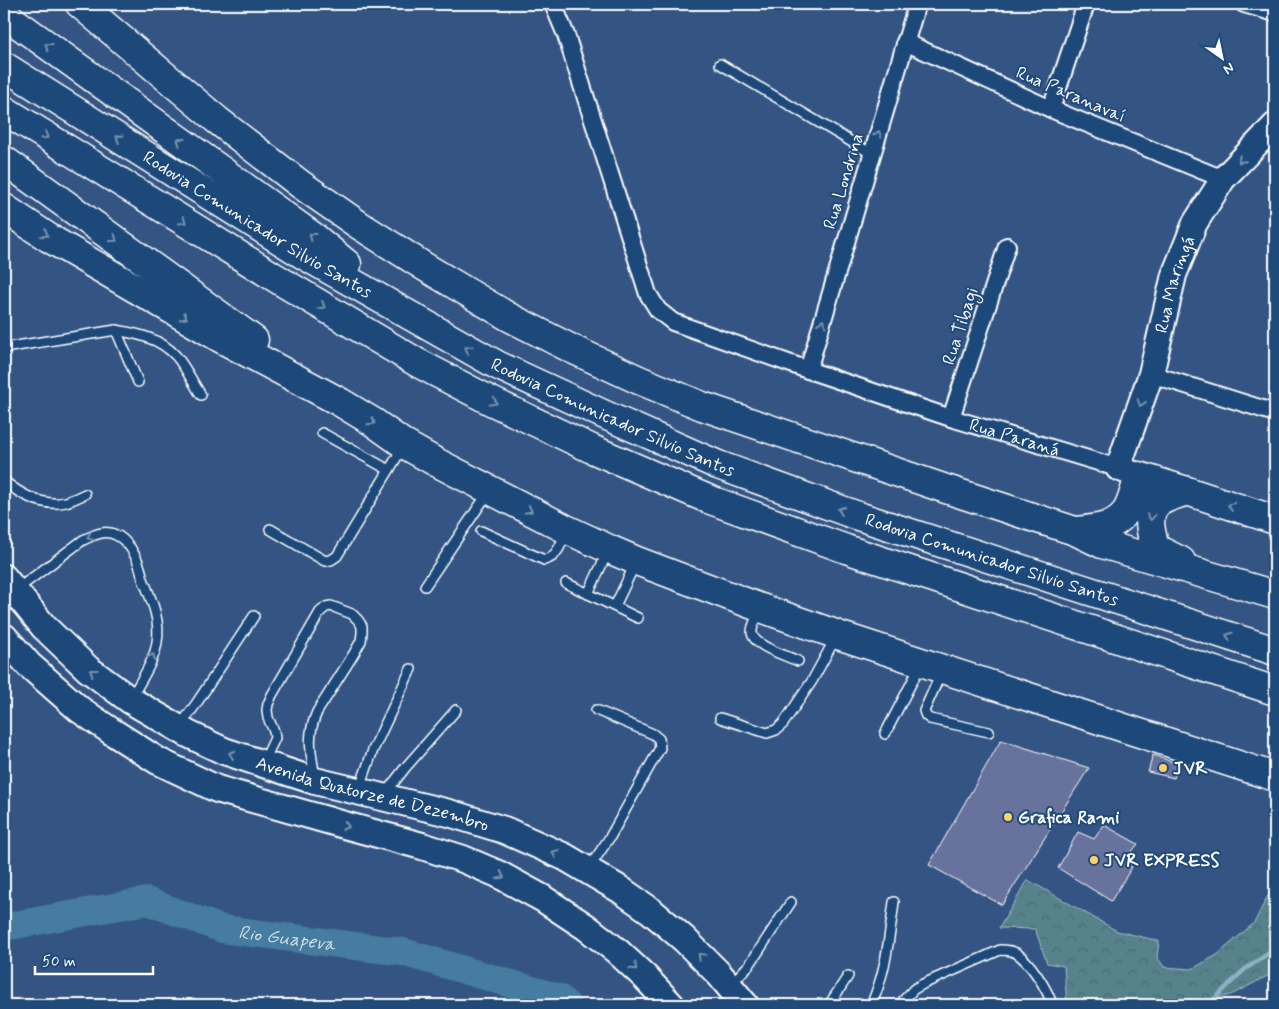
<svg xmlns="http://www.w3.org/2000/svg" width="1279" height="1009" viewBox="0 0 1279 1009" font-family="Mynerve,sans-serif">
<defs>
<pattern id="forest-crowns" width="20" height="18" patternUnits="userSpaceOnUse" patternTransform="scale(1.25)"><rect width="20" height="18" fill="#54828b"/><path d="M2 6a3 3 0 1 1 6 0M12 15a3 3 0 1 1 6 0" fill="none" stroke="#506a6f"/></pattern>
</defs>
<rect width="100%" height="100%" fill="#345584"/>
<filter id="ink" filterUnits="userSpaceOnUse"><feTurbulence type="fractalNoise" baseFrequency=".02" numOctaves="2"/><feDisplacementMap in="SourceGraphic" scale="10" xChannelSelector="R" yChannelSelector="G"/><feConvolveMatrix kernelMatrix="1 2 1 2 8 2 1 2 1" color-interpolation-filters="sRGB"/></filter>
<g filter="url(#ink)">
<path fill="url(#forest-crowns)" stroke="#aac0c5" d="M1028,880L1117,931L1159,941L1157,957L1164,967L1192,969L1217,955L1254,923L1275,882V972L1233,994L1195,1005H1067L1064,966L1047,963L1035,929L999,928Z"/>
<g fill="none" stroke-linecap="round" stroke-linejoin="round">
<path stroke="#8fb0c5" stroke-width="4.5" d="M1208,1005L1244,970L1275,949"/>
<path stroke="#447c9f" stroke-width="28" id="s1" d="M4,927L147,901L222,929L403,952L559,998L567,1005"/>
</g>
<g fill="#68739d" stroke="#fff">
<path d="M1001,740L1089,768L1002,905L929,865Z"/>
<path d="M1153,755L1178,764L1174,778L1148,772Z"/>
<path d="M1104,825L1138,844L1123,862L1132,867L1111,901L1058,868L1078,832L1094,839Z"/>
</g>
<g fill="none" stroke-linecap="round" stroke-linejoin="round">
<defs>
<g id="service">
<path d="M720,64L872,154"/>
<path d="M116,330C138,334 160,338 176,356C185,366 193,383 201,395"/>
<path d="M4,348L116,330L138,382"/>
<path d="M322,433L389,470"/>
<path d="M4,481C21,495 43,507 66,502C72,500 79,497 85,494"/>
<path d="M270,529L325,561L331,560L337,556L403,447"/>
<path d="M481,531L544,560C557,558 562,543 565,532"/>
<path d="M566,583L638,618"/>
<path d="M425,586L488,493"/>
<path d="M16,590L83,540C94,535 105,529 116,535C123,538 131,547 134,554C139,561 141,571 143,579C151,599 161,620 157,642C155,660 140,682 131,698"/>
<path d="M588,594L608,551"/>
<path d="M615,606L635,564"/>
<path d="M760,610C758,616 751,626 752,633C753,646 787,656 798,661"/>
<path d="M942,671L924,711L926,716L930,719L989,732"/>
<path d="M720,718L767,733L776,730L783,724L812,681L836,637"/>
<path d="M180,726L196,704L254,616"/>
<path d="M885,734L914,678L920,665"/>
<path d="M264,761L275,738L274,731L268,718L267,710L268,704L272,695L320,612L326,607L331,606L352,614L358,620L362,626V633L361,641L353,655L317,712C306,737 311,752 315,778"/>
<path d="M359,790L373,750L411,669"/>
<path d="M384,795L405,768L456,710"/>
<path d="M589,868L610,837L660,748L659,739L653,734L596,710"/>
<path d="M731,984L750,964L791,902"/>
<path d="M829,1005L848,976"/>
<path d="M871,1005C886,973 889,938 894,902"/>
<path d="M899,1005L914,989L923,984L1000,950C1006,950 1011,950 1016,953C1030,961 1048,990 1052,1005"/>
</g>
<g id="minor">
<path id="s2" d="M553,4L566,35L648,294L658,310L673,322L808,370L951,418L1118,468"/>
<path d="M1244,4L1275,13"/>
<path d="M905,42L1051,109L1223,179"/>
<path d="M1051,109L1086,4"/>
<path d="M808,370L917,4"/>
<path d="M1151,374L1275,413"/>
<path d="M951,418L1007,246"/>
</g>
<g id="secondary">
<path id="s3" d="M1139,476L1118,468L1151,374L1174,275L1195,223L1223,179L1275,125"/>
</g>
<g id="primary">
<path id="s4" d="M4,578L44,627L88,669L130,700L188,734L224,751L315,781L449,813L504,830L565,857L621,890L651,911L684,939L719,974L745,1005"/>
<path d="M4,637L29,665L79,709L111,731L158,761L217,789L348,826L422,846L463,859L498,874L542,898L586,927L617,951L645,977L671,1005"/>
</g>
<g id="trunk">
<path d="M80,4L217,120L300,184L359,225L425,267L509,317L572,349L639,380L702,406L946,489L1075,531L1102,544L1275,595"/>
<path d="M4,160L254,340"/>
<path d="M4,208L49,238L222,339L340,402L373,422L404,444L434,461L566,529L609,549L637,561L761,608L838,635L1275,777"/>
<path d="M1075,531C1092,529 1113,529 1125,513C1131,506 1136,486 1139,476L1187,491L1275,520"/>
<path d="M1181,561L1155,548C1151,532 1144,511 1161,501C1169,496 1179,494 1187,491"/>
</g>
<g id="motorway">
<path d="M4,14L314,237L347,264"/>
<path id="s5" d="M4,66L302,254L497,365L605,415L718,465L858,516L1275,651"/>
<path d="M4,110L284,283L418,363L489,400L592,449L708,499L846,549L1275,691"/>
</g>
</defs>
<use href="#service" stroke="#fff" stroke-width="12"/>
<use href="#minor" stroke="#fff" stroke-width="20"/>
<use href="#secondary" stroke="#fff" stroke-width="28"/>
<use href="#primary" stroke="#fff" stroke-width="30"/>
<use href="#trunk" stroke="#fff" stroke-width="31"/>
<use href="#motorway" stroke="#fff" stroke-width="31"/>
<use href="#service" stroke="#1f4a7a" stroke-width="9"/>
<use href="#minor" stroke="#1f4a7a" stroke-width="16"/>
<use href="#secondary" stroke="#1f4a7a" stroke-width="24"/>
<use href="#primary" stroke="#1f4a7a" stroke-width="26"/>
<use href="#trunk" stroke="#1f4a7a" stroke-width="28"/>
<use href="#motorway" stroke="#1f4a7a" stroke-width="28"/>
</g>
<defs><path id="oneway-chevron" d="M-2-3.5L2.5 0L-2 3.5" fill="none" stroke-width="1.6" stroke-linecap="round" stroke-linejoin="round" transform="scale(1.25)"/></defs>
<g stroke="#7992af">
<use href="#oneway-chevron" transform="translate(48 46) rotate(-144)"/>
<use href="#oneway-chevron" transform="translate(878 134) rotate(-73)"/>
<use href="#oneway-chevron" transform="translate(45 136) rotate(32)"/>
<use href="#oneway-chevron" transform="translate(119 138) rotate(-148)"/>
<use href="#oneway-chevron" transform="translate(180 141) rotate(-144)"/>
<use href="#oneway-chevron" transform="translate(1241 160) rotate(134)"/>
<use href="#oneway-chevron" transform="translate(183 221) rotate(32)"/>
<use href="#oneway-chevron" transform="translate(45 234) rotate(33)"/>
<use href="#oneway-chevron" transform="translate(312 236) rotate(-143)"/>
<use href="#oneway-chevron" transform="translate(114 239) rotate(36)"/>
<use href="#oneway-chevron" transform="translate(322 306) rotate(31)"/>
<use href="#oneway-chevron" transform="translate(184 317) rotate(31)"/>
<use href="#oneway-chevron" transform="translate(822 323) rotate(-73)"/>
<use href="#oneway-chevron" transform="translate(468 349) rotate(-151)"/>
<use href="#oneway-chevron" transform="translate(494 402) rotate(26)"/>
<use href="#oneway-chevron" transform="translate(1141 403) rotate(109)"/>
<use href="#oneway-chevron" transform="translate(372 422) rotate(33)"/>
<use href="#oneway-chevron" transform="translate(1231 506) rotate(-161)"/>
<use href="#oneway-chevron" transform="translate(529 510) rotate(27)"/>
<use href="#oneway-chevron" transform="translate(841 510) rotate(-160)"/>
<use href="#oneway-chevron" transform="translate(1151 517) rotate(95)"/>
<use href="#oneway-chevron" transform="translate(90 537) rotate(156)"/>
<use href="#oneway-chevron" transform="translate(1229 636) rotate(-162)"/>
<use href="#oneway-chevron" transform="translate(152 657) rotate(-67)"/>
<use href="#oneway-chevron" transform="translate(93 672) rotate(-142)"/>
<use href="#oneway-chevron" transform="translate(232 754) rotate(-161)"/>
<use href="#oneway-chevron" transform="translate(346 826) rotate(16)"/>
<use href="#oneway-chevron" transform="translate(555 853) rotate(-156)"/>
<use href="#oneway-chevron" transform="translate(501 876) rotate(27)"/>
<use href="#oneway-chevron" transform="translate(701 956) rotate(-135)"/>
<use href="#oneway-chevron" transform="translate(634 967) rotate(43)"/>
</g>
</g>
<g fill="#ffd166" stroke="#1f4a7a" stroke-width="2">
<circle cx="1163" cy="768" r="5"/>
<circle cx="1008" cy="817" r="5"/>
<circle cx="1094" cy="860" r="5"/>
</g>
<g text-anchor="middle" stroke-width="4" stroke-linejoin="round" paint-order="stroke">
<g font-size="18" fill="#fff" stroke="#1f4a7a">
<text transform="translate(1071 94) rotate(23)" y="6">Rua Paranavaí</text>
<text transform="translate(843 181) rotate(-73)" y="6">Rua Londrina</text>
<text dy="6" stroke="none"><textPath href="#s5" startOffset="299">Rodovia Comunicador Silvio Santos</textPath></text>
<text dy="6" stroke="none"><textPath href="#s3" startOffset="215">Rua Maringá</textPath></text>
<text transform="translate(960 326) rotate(-72)" y="6">Rua Tibagi</text>
<text dy="6" stroke="none"><textPath href="#s5" startOffset="704">Rodovia Comunicador Silvio Santos</textPath></text>
<text dy="6" stroke="none"><textPath href="#s2" startOffset="704">Rua Paraná</textPath></text>
<text dy="6" stroke="none"><textPath href="#s5" startOffset="1109">Rodovia Comunicador Silvio Santos</textPath></text>
<text dy="6" stroke="none"><textPath href="#s4" startOffset="438">Avenida Quatorze de Dezembro</textPath></text>
</g>
<g font-size="18" font-weight="bold" fill="#fff" stroke="#1f4a7a" text-anchor="start">
<text x="1173" y="774">JVR</text>
<text x="1018" y="823">Grafica Rami</text>
<text x="1104" y="866">JVR EXPRESS</text>
</g>
<g font-size="19" font-style="italic" fill="#d0dee7" stroke="#1f4a7a">
<text dy="7" stroke="none"><textPath href="#s1" startOffset="291">Rio Guapeva</textPath></text>
</g>
</g>
<rect width="1279" height="1009" fill="none" stroke="#1f4a7a" stroke-width="20"/>
<rect x="10" y="10" width="1259" height="989" fill="none" stroke="#fff" stroke-width="2" filter="url(#ink)"/>
<g transform="translate(1222 58) rotate(147)" stroke="#1f4a7a" stroke-width="4" paint-order="stroke">
<path d="M0-4L9 19L0 12L-9 19Z" fill="#ffffff"/>
<text y="-8" font-size="14" font-weight="bold" text-anchor="middle" fill="#ffffff">N</text>
</g>
<path d="M35 966v8h118v-8" fill="none" stroke="#ffffff" stroke-width="2.5"/>
<text x="42" y="966" font-size="15" fill="#ffffff" stroke="#1f4a7a" stroke-width="4" paint-order="stroke">50 m</text>
</svg>
